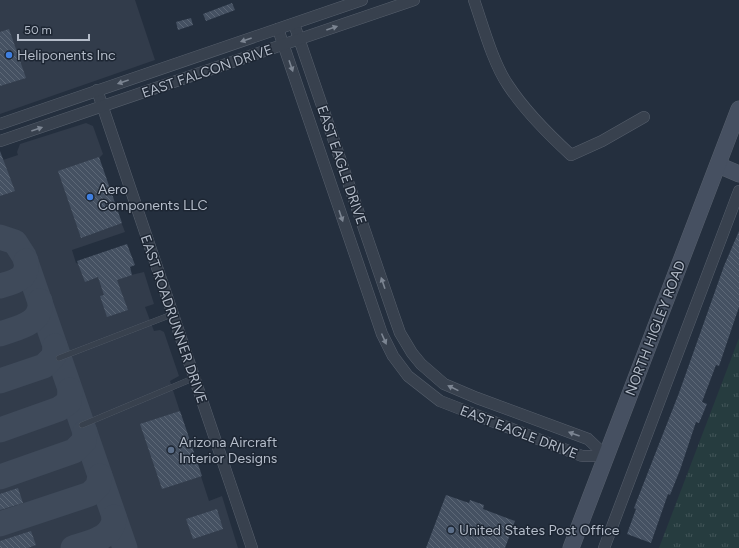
<svg xmlns="http://www.w3.org/2000/svg" width="739" height="548" viewBox="0 0 739 548" font-family="Figtree,sans-serif">
<defs>
<pattern id="grass-tufts" width="24" height="20" patternUnits="userSpaceOnUse"><rect width="24" height="20" fill="#263c3f"/><path d="M3 7l-1-3M5 7V3M7 7l1-3M15 17l-1-3M17 17v-4M19 17l1-3" fill="none" stroke="#435659"/></pattern>
<pattern id="building-back-hatch" width="6" height="6" patternUnits="userSpaceOnUse"><rect width="6" height="6" fill="#455162"/><path d="M-1 5l2 2M0 0l6 6M5-1l2 2" fill="none" stroke="#5d6877"/></pattern>
</defs>
<rect width="100%" height="100%" fill="#242f3e"/>
<g fill="#323c4b">
<path d="M0,0H135L155,60L0,114Z"/>
<path d="M86,123L93,126L103,154L97,160L125,232L72,250L76,263L131,275L144,272L154,304L145,307L154,331L160,330L164,332L179,376L170,381L209,501L222,496L238,548H0V161L18,155L17,152L20,144Z"/>
</g>
<path fill="url(#grass-tufts)" d="M739,338V548H659Z"/>
<g fill="none" stroke-linecap="round" stroke-linejoin="round">
<g stroke="#3f4a5a" stroke-width="25">
<path d="M0,237L15,242L24,256L125,548"/>
<path d="M0,286C14,282 29,279 26,261"/>
<path d="M0,334C17,328 43,324 40,301"/>
<path d="M0,381L44,366L54,356L55,346"/>
<path d="M0,430L59,409L69,402L70,390"/>
<path d="M0,477L74,451L84,441L85,432"/>
<path d="M0,524L90,494L98,486L100,476"/>
<path d="M73,548C89,542 114,539 114,517"/>
</g>
</g>
<g fill="url(#building-back-hatch)">
<path d="M232,3L235,10L206,21L203,14Z"/>
<path d="M191,18L193,25L178,30L176,22Z"/>
<path d="M9,29L26,78L0,86V32Z"/>
<path d="M0,151L15,191L0,196Z"/>
<path d="M99,157L122,223L81,238L58,171Z"/>
<path d="M739,231V307L719,366L716,365L702,402L707,404L699,423L696,422L680,470L670,495L668,494L651,543L627,534L636,509L634,508L679,393L724,266Z"/>
<path d="M127,244L135,265L130,267L132,275L117,280L128,310L107,317L100,296L104,295L98,277L85,282L77,261Z"/>
<path d="M180,411L202,476L162,489L140,424Z"/>
<path d="M18,488L23,503L0,510V494Z"/>
<path d="M446,495L469,503L470,500L484,505L483,509L515,521L505,548H426Z"/>
<path d="M217,509L223,529L193,539L186,519Z"/>
<path d="M31,531L36,545L28,548H0V541Z"/>
</g>
<g fill="none" stroke-linecap="round" stroke-linejoin="round">
<defs>
<g id="lane">
<path d="M59,358L173,314"/>
<path d="M82,425L194,378"/>
</g>
<g id="street">
<path d="M474,0C483,26 493,63 508,85C525,111 548,134 571,155L602,141L644,117"/>
<path d="M294,24L394,316L400,333L412,353L421,364L444,384L477,398L588,439L606,456"/>
<path d="M278,29L382,334L393,356L408,376L440,401L582,456H606"/>
<path d="M97,90L252,548"/>
<path d="M0,124L362,0"/>
<path d="M0,141L414,0"/>
<path d="M604,548L739,191"/>
</g>
<g id="secondary">
<path d="M718,165L739,174"/>
<path d="M571,548L739,109"/>
</g>
</defs>
<use href="#lane" stroke="#565f6c" stroke-width="6"/>
<use href="#street" stroke="#565f6c" stroke-width="12"/>
<use href="#secondary" stroke="#565f6c" stroke-width="17"/>
<use href="#lane" stroke="#38414e" stroke-width="5.5"/>
<use href="#street" stroke="#38414e" stroke-width="11"/>
<use href="#secondary" stroke="#465061" stroke-width="16"/>
</g>
<defs><path id="oneway-solid" d="M-6-.8H1V-3.2L6.5 0L1 3.2V.8H-6Z"/></defs>
<g fill="#7c8592">
<use href="#oneway-solid" transform="translate(332 28) rotate(-19)"/>
<use href="#oneway-solid" transform="translate(246 40) rotate(161)"/>
<use href="#oneway-solid" transform="translate(291 66) rotate(71)"/>
<use href="#oneway-solid" transform="translate(123 82) rotate(161)"/>
<use href="#oneway-solid" transform="translate(37 129) rotate(-19)"/>
<use href="#oneway-solid" transform="translate(341 216) rotate(71)"/>
<use href="#oneway-solid" transform="translate(383 283) rotate(-109)"/>
<use href="#oneway-solid" transform="translate(384 339) rotate(66)"/>
<use href="#oneway-solid" transform="translate(453 388) rotate(-154)"/>
<use href="#oneway-solid" transform="translate(574 434) rotate(-160)"/>
</g>
<g fill="#3f7fe0" stroke="#1d2633" stroke-width="1.5">
<circle cx="9" cy="55" r="4"/>
<circle cx="90" cy="197" r="4"/>
</g>
<g fill="#5c6f8a" stroke="#1d2633" stroke-width="1.5">
<circle cx="171" cy="450" r="4"/>
<circle cx="451" cy="530" r="4"/>
</g>
<g text-anchor="middle" stroke-width="3" stroke-linejoin="round" paint-order="stroke">
<g font-size="14" fill="#b4bcc9" stroke="#1d2633" text-anchor="start">
<text x="17" y="60">Heliponents Inc</text>
<text x="98" y="194">Aero<tspan x="98" dy="16">Components LLC</tspan></text>
<text x="179" y="447">Arizona Aircraft<tspan x="179" dy="16">Interior Designs</tspan></text>
<text x="459" y="535">United States Post Office</text>
</g>
<g font-size="14" fill="#b4bcc9" stroke="#1d2633">
<text transform="translate(207 71) rotate(-19)" y="5">EAST FALCON DRIVE</text>
<text transform="translate(342 165) rotate(71)" y="5">EAST EAGLE DRIVE</text>
<text transform="translate(174 319) rotate(71)" y="5">EAST ROADRUNNER DRIVE</text>
<text transform="translate(655 328) rotate(-69)" y="5">NORTH HIGLEY ROAD</text>
<text transform="translate(519 432) rotate(21)" y="5">EAST EAGLE DRIVE</text>
</g>
</g>
<path d="M18 34v6h71v-6" fill="none" stroke="#b4bcc9" stroke-width="2"/>
<text x="24" y="34" font-size="12" fill="#b4bcc9" stroke="#1d2633" stroke-width="3" paint-order="stroke">50 m</text>
</svg>
